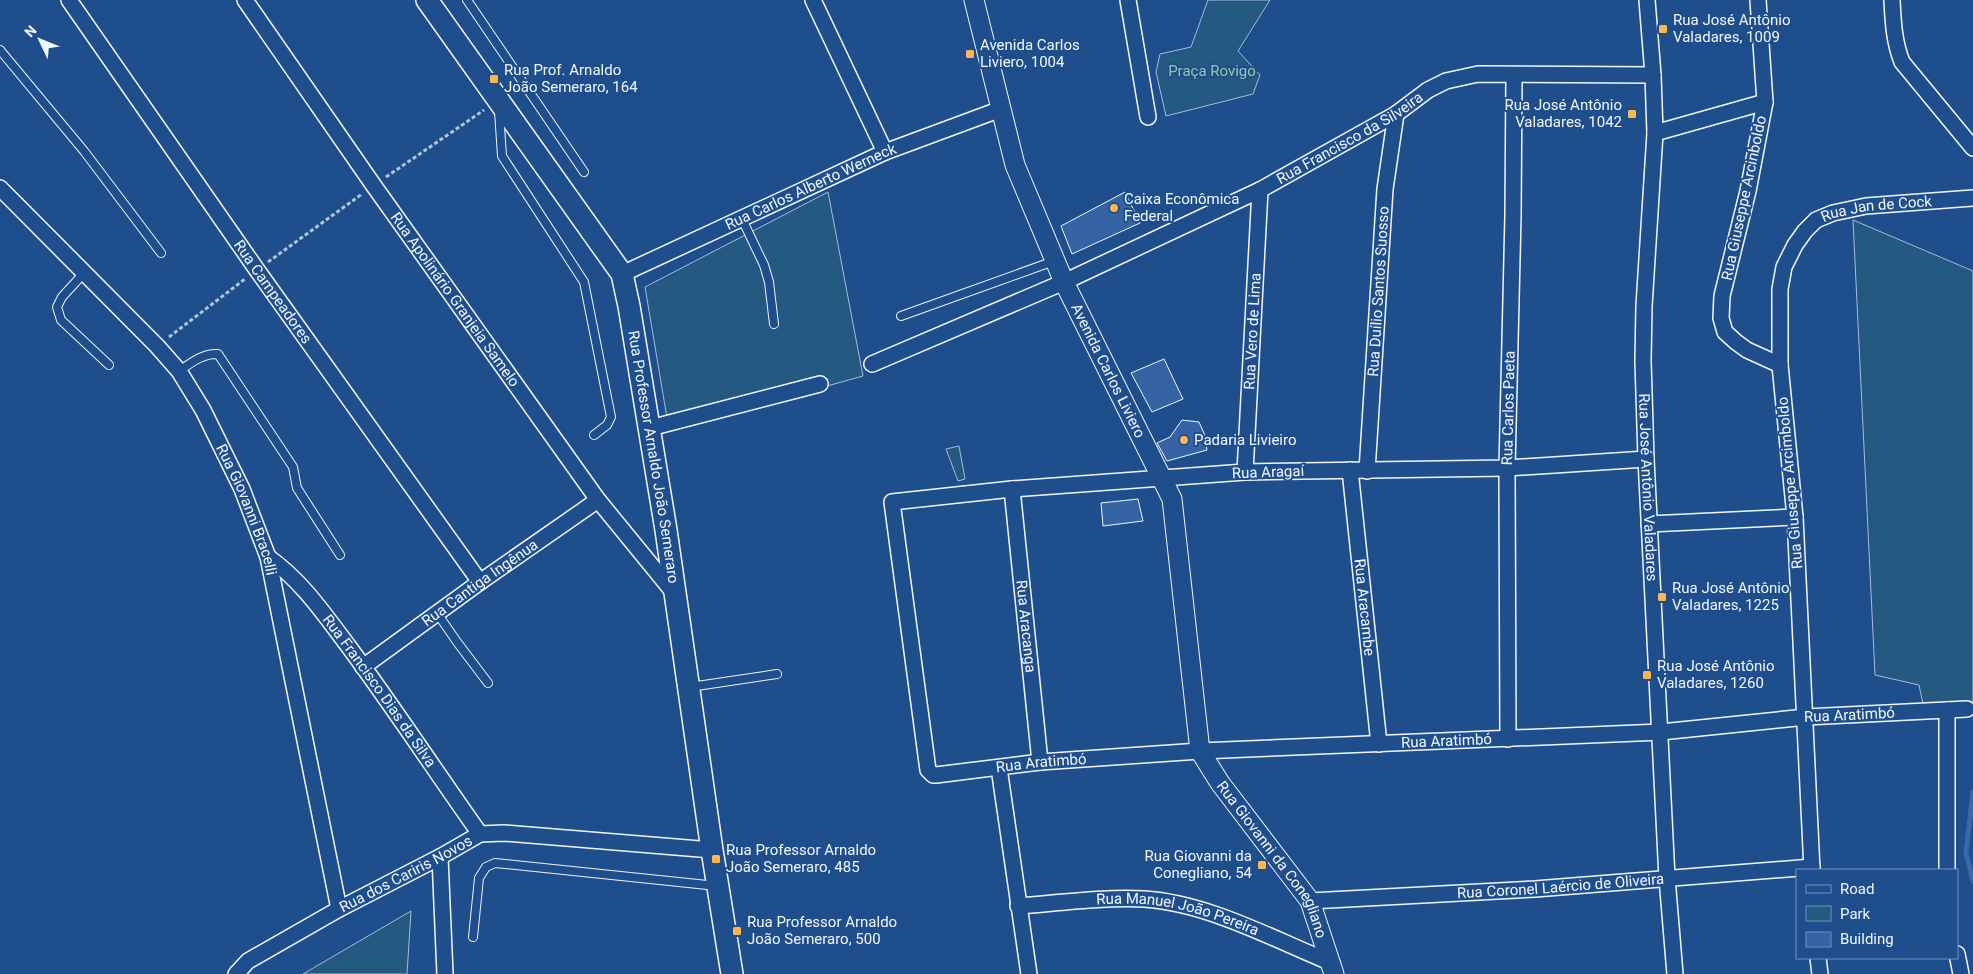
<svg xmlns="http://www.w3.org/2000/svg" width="1973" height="974" viewBox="0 0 1973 974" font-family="Roboto,sans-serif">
<rect width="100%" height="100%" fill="#1f4e8c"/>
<g fill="#245a82" stroke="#a8bbd7">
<path d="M1208,0H1270L1238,51L1260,75L1253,94L1166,116L1156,72L1160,54L1191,47Z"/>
<path d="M828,192L863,376L669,430L645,287Z"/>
<path d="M1853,220L1973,271V704H1923L1919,685L1875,675Z"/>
<path d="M959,446L965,479L958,481L946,449Z"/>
<path d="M411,911L407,974H303Z"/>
</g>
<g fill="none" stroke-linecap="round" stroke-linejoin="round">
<path stroke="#3b69a3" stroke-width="5" d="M1973,792L1966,853L1973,881"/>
</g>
<g fill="#3563a3" stroke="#f2f6ff">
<path d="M1125,192L1140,223L1072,254L1061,226Z"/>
<path d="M1164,359L1183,399L1152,412L1131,373Z"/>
<path d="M1182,420L1199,422L1204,433L1207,450L1167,461L1157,443L1170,437Z"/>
<path d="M1138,499L1143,521L1103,526L1101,503Z"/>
</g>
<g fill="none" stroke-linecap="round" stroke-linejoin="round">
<defs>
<g id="service">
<path d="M467,0L584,172"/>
<path d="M0,50L84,151L161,253"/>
<path d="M499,111L502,156L584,282L611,417L607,425L594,435"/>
<path d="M742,219L764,265L769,282L774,324"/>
<path d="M84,273L62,297L57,307L61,320L109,365"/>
<path d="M901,316L1054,261"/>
<path d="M179,371C191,363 203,353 218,354L293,467L297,488L340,555"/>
<path d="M437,613L457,642L488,683"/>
<path d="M690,687L777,674"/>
<path d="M473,937L479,878L486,867L495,863L717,886"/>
</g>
<g id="minor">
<path id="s1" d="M69,0L257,270L480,582"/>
<path id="s2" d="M245,0L374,186L598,500L674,593"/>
<path d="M813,0L885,152"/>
<path d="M1128,0L1148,117"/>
<path id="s3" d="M1647,0L1653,75L1655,133L1644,306L1643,361L1646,459L1667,878L1675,974"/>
<path d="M1758,0L1765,102L1748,191L1722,296L1721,318L1725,332L1736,342L1747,350L1780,365"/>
<path d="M1892,0C1893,21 1894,42 1902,62L1973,148"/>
<path d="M1655,133L1765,102"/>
<path id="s4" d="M0,188L157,346L179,371L203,410L242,489L268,557L339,909"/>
<path id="s5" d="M622,274L885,152L1001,109"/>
<path id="s6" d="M872,364L1064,282L1260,190L1396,114L1428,90L1446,81L1478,74L1653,75"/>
<path d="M650,428L820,384"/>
<path id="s7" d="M1646,459L1507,468L1245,472L1012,489L892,502L928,770L933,775H936L1040,762L1200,751L1661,732L1806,717L1967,709"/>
<path id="s8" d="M1350,470L1379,744"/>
<path id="s9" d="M1367,471L1385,189L1396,114"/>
<path id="s10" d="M1245,472L1260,190"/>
<path id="s11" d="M1012,489L1040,762"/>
<path d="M1649,524L1795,517"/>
<path id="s12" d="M268,557C302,581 324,614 349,647C394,708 436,772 480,834"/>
<path id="s13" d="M363,667L480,582L598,500"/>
<path d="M1947,710V870"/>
<path id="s14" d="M1508,739L1507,468L1513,215L1514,75"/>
<path d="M999,768L1029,974"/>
<path d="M440,857L445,974"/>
<path id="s15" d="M1812,870L1795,517L1780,365V289L1784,267L1795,245L1805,231L1816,220L1833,213L1866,206L1973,198"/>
<path id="s16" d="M1310,901L1535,889L1812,867"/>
<path id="s17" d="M1018,906C1059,903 1102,897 1144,899C1208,903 1273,939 1332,963"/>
<path d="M1957,954L1961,974"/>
<path d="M1818,958L1820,974"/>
<path id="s18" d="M236,974L248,961L339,909L440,857L480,834L504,833L712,850"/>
</g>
<g id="tertiary">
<path id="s19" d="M974,0L1015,165L1064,282L1172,499L1200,751L1220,783L1310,901L1334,974"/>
</g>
<g id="secondary">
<path id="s20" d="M427,0L622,274L629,306L666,530L712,850L732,974"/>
</g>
</defs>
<use href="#service" stroke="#f2f6ff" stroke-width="10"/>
<use href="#minor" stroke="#f2f6ff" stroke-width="18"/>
<use href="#tertiary" stroke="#f2f6ff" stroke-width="21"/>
<use href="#secondary" stroke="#f2f6ff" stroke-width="24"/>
<g stroke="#b3c4dc" stroke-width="3" stroke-dasharray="4 2.5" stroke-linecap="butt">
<path d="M386,177L484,110"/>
<path d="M268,262L362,194"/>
<path d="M169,337L245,279"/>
</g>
<use href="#service" stroke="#1f4e8c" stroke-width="8"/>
<use href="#minor" stroke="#1f4e8c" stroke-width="15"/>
<use href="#tertiary" stroke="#1f4e8c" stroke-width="19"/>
<use href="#secondary" stroke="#1f4e8c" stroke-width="21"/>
</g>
<g fill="#ffb74d" stroke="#1f4e8c" stroke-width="2">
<rect x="1658" y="24" width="10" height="10" rx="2.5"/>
<rect x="965" y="49" width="10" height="10" rx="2.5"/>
<rect x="489" y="74" width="10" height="10" rx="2.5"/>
<rect x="1627" y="109" width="10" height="10" rx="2.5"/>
<circle cx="1114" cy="208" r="5"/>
<circle cx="1184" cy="440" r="5"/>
<rect x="1657" y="592" width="10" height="10" rx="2.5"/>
<rect x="1642" y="670" width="10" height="10" rx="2.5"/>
<rect x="711" y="854" width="10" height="10" rx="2.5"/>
<rect x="1257" y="860" width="10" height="10" rx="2.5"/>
<rect x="732" y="926" width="10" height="10" rx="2.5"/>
</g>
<g text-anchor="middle" stroke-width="4" stroke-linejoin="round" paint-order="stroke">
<g font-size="15" fill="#f2f6ff" stroke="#1f4e8c" text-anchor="start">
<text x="1673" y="25">Rua José Antônio<tspan x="1673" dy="17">Valadares, 1009</tspan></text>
<text x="980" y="50">Avenida Carlos<tspan x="980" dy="17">Liviero, 1004</tspan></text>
<text x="504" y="75">Rua Prof. Arnaldo<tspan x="504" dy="17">João Semeraro, 164</tspan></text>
<text x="1622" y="110" text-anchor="end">Rua José Antônio<tspan x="1622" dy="17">Valadares, 1042</tspan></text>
<text x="1124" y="204">Caixa Econômica<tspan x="1124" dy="17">Federal</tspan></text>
<text x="1194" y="445">Padaria Livieiro</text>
<text x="1672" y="593">Rua José Antônio<tspan x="1672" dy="17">Valadares, 1225</tspan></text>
<text x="1657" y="671">Rua José Antônio<tspan x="1657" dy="17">Valadares, 1260</tspan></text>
<text x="726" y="855">Rua Professor Arnaldo<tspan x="726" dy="17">João Semeraro, 485</tspan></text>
<text x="1252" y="861" text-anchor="end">Rua Giovanni da<tspan x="1252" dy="17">Conegliano, 54</tspan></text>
<text x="747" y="927">Rua Professor Arnaldo<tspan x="747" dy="17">João Semeraro, 500</tspan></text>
</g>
<g font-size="15" fill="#97c8a6" stroke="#1f4e8c">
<text x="1212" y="76">Praça Rovigo</text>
</g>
<g font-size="15" fill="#f2f6ff" stroke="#1f4e8c">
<text dy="5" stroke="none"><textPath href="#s6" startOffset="529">Rua Francisco da Silveira</textPath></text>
<text dy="5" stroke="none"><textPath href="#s5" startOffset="208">Rua Carlos Alberto Werneck</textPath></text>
<text transform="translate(1744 198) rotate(-78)" y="5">Rua Giuseppe Arcinboldo</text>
<text dy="5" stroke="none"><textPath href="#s15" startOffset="724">Rua Jan de Cock</textPath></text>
<text dy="5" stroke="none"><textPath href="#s1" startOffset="356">Rua Campeadores</textPath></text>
<text dy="5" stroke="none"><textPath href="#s9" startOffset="180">Rua Duílio Santos Suosso</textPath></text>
<text dy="5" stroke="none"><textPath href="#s2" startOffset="366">Rua Apolinário Granjeia Samelo</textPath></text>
<text dy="5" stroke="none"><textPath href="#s10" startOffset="141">Rua Vero de Lima</textPath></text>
<text dy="5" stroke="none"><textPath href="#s19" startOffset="396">Avenida Carlos Liviero</textPath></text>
<text dy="5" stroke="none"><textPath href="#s14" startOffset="331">Rua Carlos Paeta</textPath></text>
<text dy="5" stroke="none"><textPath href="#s20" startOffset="522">Rua Professor Arnaldo João Semeraro</textPath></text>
<text transform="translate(1268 472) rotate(-2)" y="5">Rua Aragaí</text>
<text transform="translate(1790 483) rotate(-95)" y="5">Rua Giuseppe Arcimboldo</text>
<text dy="5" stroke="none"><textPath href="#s3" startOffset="488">Rua José Antônio Valadares</textPath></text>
<text dy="5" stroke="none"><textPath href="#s4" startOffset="411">Rua Giovanni Bracelli</textPath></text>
<text dy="5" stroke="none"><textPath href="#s13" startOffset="144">Rua Cantiga Ingênua</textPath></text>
<text dy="5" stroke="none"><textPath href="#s8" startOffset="138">Rua Aracambe</textPath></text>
<text dy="5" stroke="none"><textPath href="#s11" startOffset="138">Rua Aracanga</textPath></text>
<text dy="5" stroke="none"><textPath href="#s12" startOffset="175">Rua Francisco Dias da Silva</textPath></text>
<text dy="5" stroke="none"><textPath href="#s7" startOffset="1952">Rua Aratimbó</textPath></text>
<text dy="5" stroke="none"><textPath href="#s7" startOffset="1548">Rua Aratimbó</textPath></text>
<text dy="5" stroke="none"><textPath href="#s7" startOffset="1142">Rua Aratimbó</textPath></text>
<text dy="5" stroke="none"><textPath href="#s19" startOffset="924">Rua Giovanni da Conegliano</textPath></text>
<text dy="5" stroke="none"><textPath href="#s18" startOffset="198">Rua dos Cariris Novos</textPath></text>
<text dy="5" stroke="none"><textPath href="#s16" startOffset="251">Rua Coronel Laércio de Oliveira</textPath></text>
<text dy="5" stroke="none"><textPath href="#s17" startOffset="162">Rua Manuel João Pereira</textPath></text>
</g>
</g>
<rect x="1796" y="869" width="162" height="90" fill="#1f4e8c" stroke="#7391ba"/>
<rect x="1806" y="885" width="25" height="8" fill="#1f4e8c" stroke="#7391ba"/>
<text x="1840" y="894" font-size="15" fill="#f2f6ff">Road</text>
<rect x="1806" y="906" width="25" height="15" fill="#245a82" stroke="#7391ba"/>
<text x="1840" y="919" font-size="15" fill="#f2f6ff">Park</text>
<rect x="1806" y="932" width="25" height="15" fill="#3563a3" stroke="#7391ba"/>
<text x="1840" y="944" font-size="15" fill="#f2f6ff">Building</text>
<g transform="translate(40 40) rotate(313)" stroke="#1f4e8c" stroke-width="4" paint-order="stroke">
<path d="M0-4L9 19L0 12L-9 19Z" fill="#f2f6ff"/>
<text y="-8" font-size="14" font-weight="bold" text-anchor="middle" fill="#f2f6ff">N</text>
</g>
</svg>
